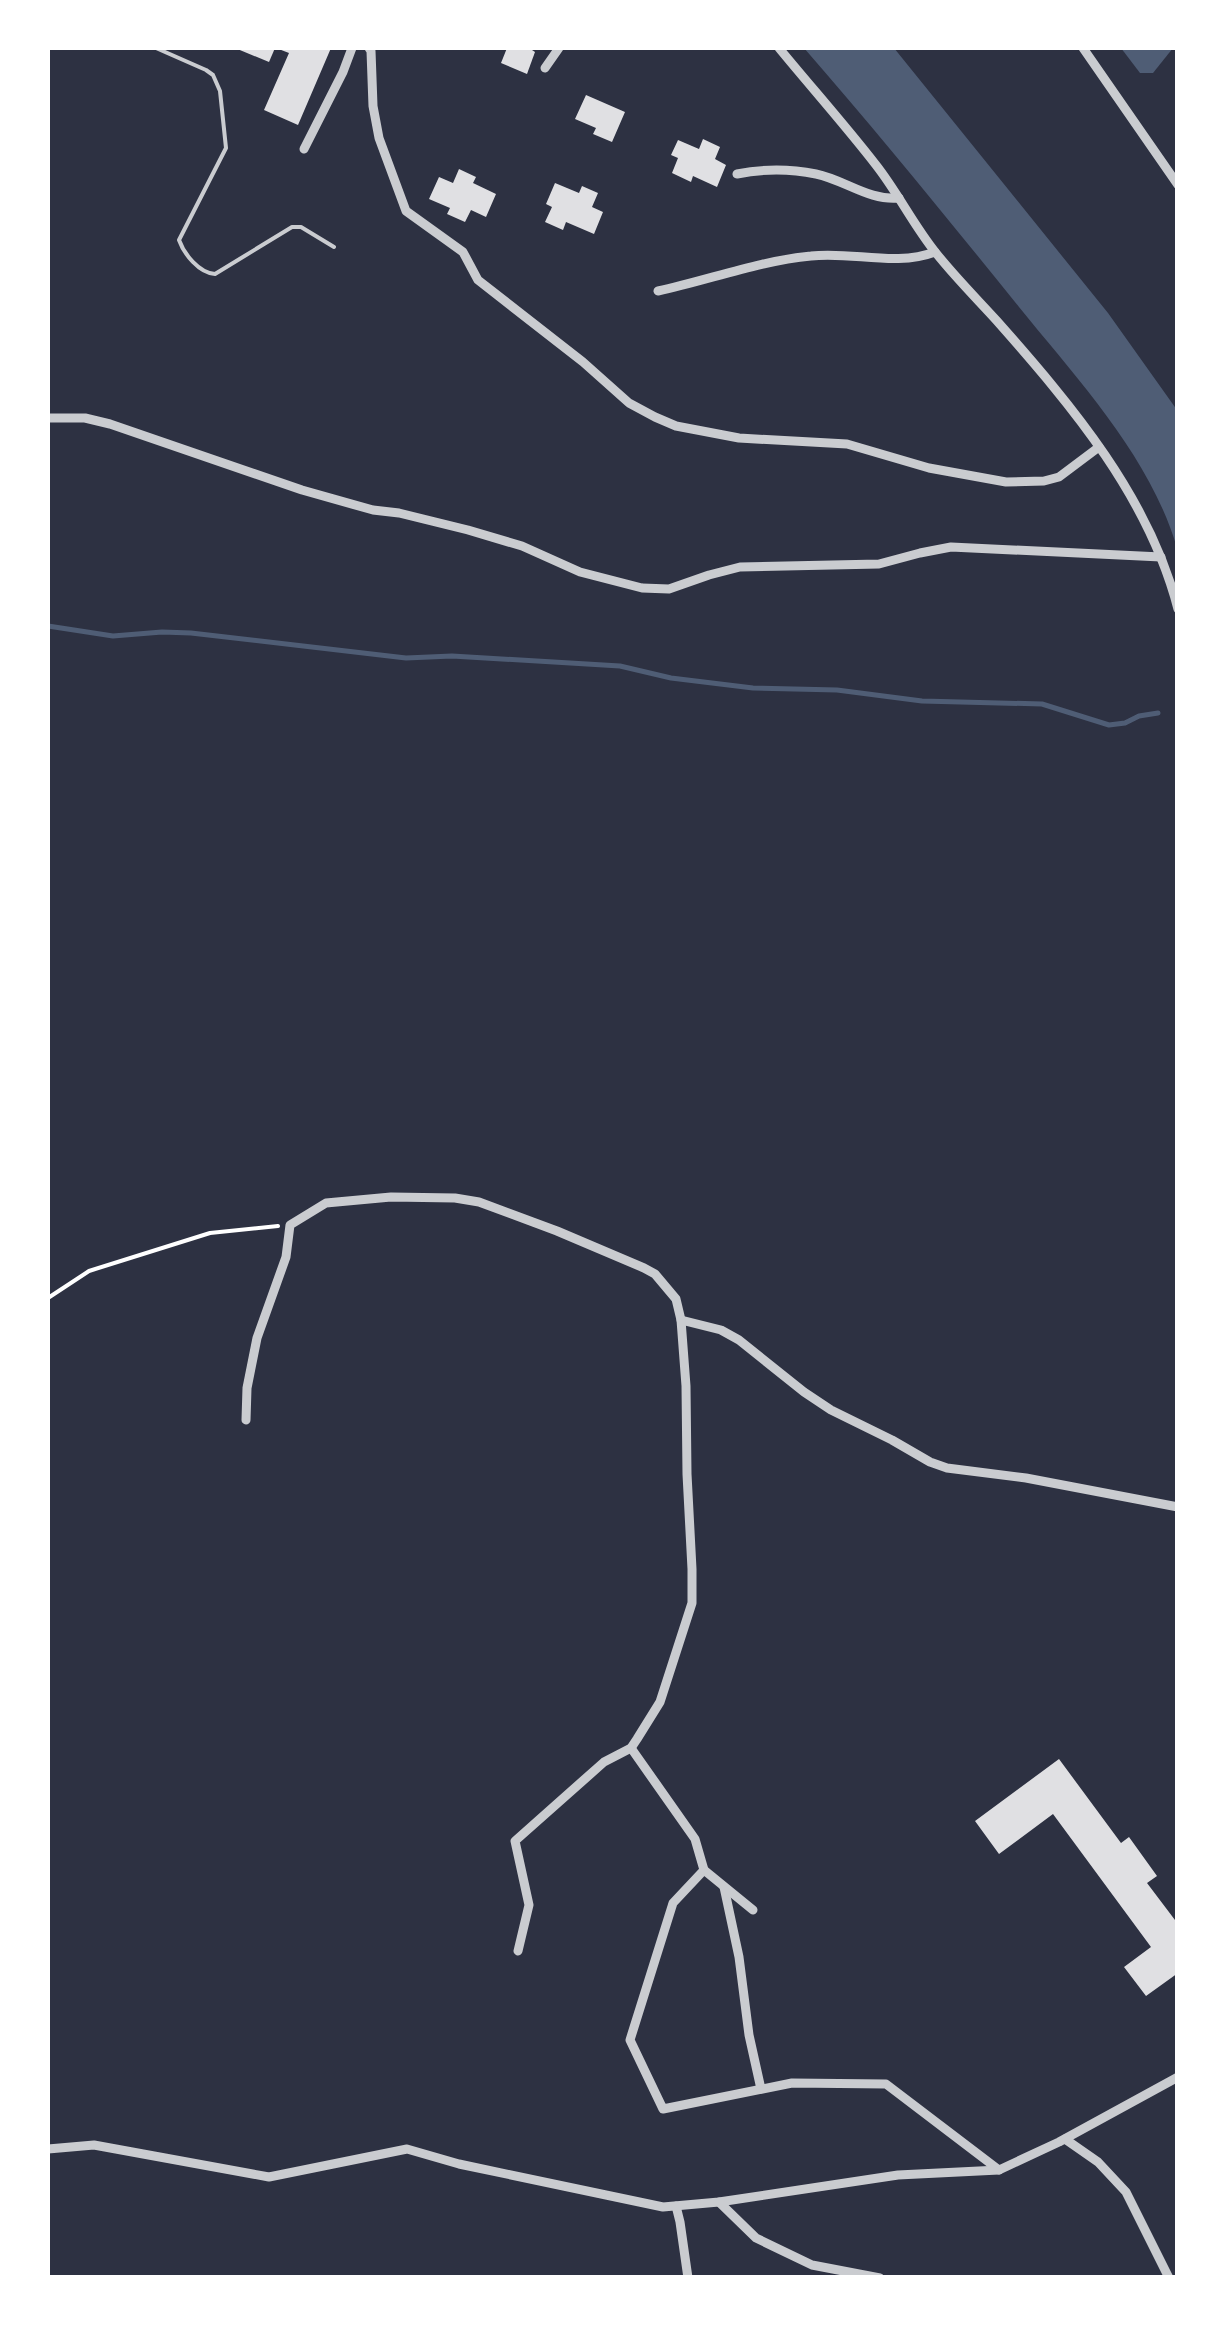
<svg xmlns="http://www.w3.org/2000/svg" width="1225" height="2325" viewBox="0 0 1225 2325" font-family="'Playfair Display',serif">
<rect width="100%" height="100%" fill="#2d3142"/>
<g fill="#4f5d75">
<path d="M804,48H894L1108,313L1177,410V548C1150,456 1078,380 1019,307C948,219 878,133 804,48Z"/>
<path d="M1121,48H1173L1153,73H1140Z"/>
</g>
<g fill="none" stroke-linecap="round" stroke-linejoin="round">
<path stroke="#4f5d75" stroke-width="5" d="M48,626L113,636L162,632L191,633L406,658L452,656L620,666L671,678L753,688L837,690L922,701L1042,704L1109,725L1125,723L1139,716L1158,713"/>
</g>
<g fill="#e0e0e3">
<path d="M235,48H275L269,62Z"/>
<path d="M276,48H331L298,125L264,110L289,53Z"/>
<path d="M507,48H529L535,52L527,74L501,63Z"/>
<path d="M586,95L625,112L612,142L593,134L596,128L575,119Z"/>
<path d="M703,139L720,147L715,159L726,165L717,187L693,176L691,182L672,173L678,158L671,155L678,140L699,149Z"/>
<path d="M459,169L476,177L473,183L496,194L486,217L471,210L465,222L447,214L450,208L429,199L439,177L453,183Z"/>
<path d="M555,183L579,193L582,186L598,193L592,207L603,212L594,234L566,222L563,230L545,222L552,207L546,204Z"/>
<path d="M1059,1759L1121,1843L1129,1837L1157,1876L1147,1883L1178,1924V1973L1146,1996L1124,1967L1151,1947L1053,1814L999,1854L975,1821Z"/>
</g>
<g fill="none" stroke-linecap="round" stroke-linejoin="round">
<path stroke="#fff" stroke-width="4" d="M48,1298L89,1271L210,1233L278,1226"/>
<path stroke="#caccd0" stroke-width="4" d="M156,48L206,70L213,75L220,91L226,148L179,240C184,254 199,273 215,274L292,227H301L334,247"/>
<g stroke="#caccd0" stroke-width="9">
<path d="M369,48L371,51L373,106L379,138L406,211L463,252L478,280L583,362L629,403L655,417L676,426L739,438L847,444L929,468L1006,482L1044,481L1059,477L1099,447"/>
<path d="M779,48C811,87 845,125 876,165C898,193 914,226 936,253C955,277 977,299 997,321C1073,407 1149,497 1178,609"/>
<path d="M1083,48L1178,185"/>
<path d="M545,68L559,48"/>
<path d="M304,149L343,72L352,48"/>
<path d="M737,174C762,169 791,169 816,174C845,180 869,201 899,198"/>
<path d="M658,291C709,280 759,261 811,256C852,251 895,267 935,252"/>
<path d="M48,418H85L110,424L302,490L373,510L399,513L468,530L522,546L580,572L642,588L669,589L709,575L740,567L879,564L920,553L951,547L1161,557"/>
<path d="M681,1320L721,1330L739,1340L804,1392L831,1410L892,1440L930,1462L947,1468L1026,1478L1178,1507"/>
<path d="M246,1420L247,1388L257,1338L286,1257L290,1225L326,1203L391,1197L455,1198L479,1202L557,1231L644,1268L655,1274L676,1299L681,1320L686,1386L687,1474L692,1569V1603L660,1702L637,1739L631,1748L604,1762L515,1841L529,1905L518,1951"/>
<path d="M631,1748L695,1839L704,1870L673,1903L630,2040L663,2109L792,2083L886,2084L999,2170"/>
<path d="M704,1870L753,1910"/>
<path d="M724,1887L739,1957L749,2035L761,2089"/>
<path d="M1065,2139L1098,2162L1126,2192L1169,2278"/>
<path d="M48,2149L94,2145L269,2177L407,2149L459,2164L663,2207L719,2202L898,2175L999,2170L1059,2142L1178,2077"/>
<path d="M719,2202L756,2238L812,2265L880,2278"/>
<path d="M676,2206L680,2222L688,2278"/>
</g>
</g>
<rect width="1225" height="2325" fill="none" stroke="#ffffff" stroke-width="100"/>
</svg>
